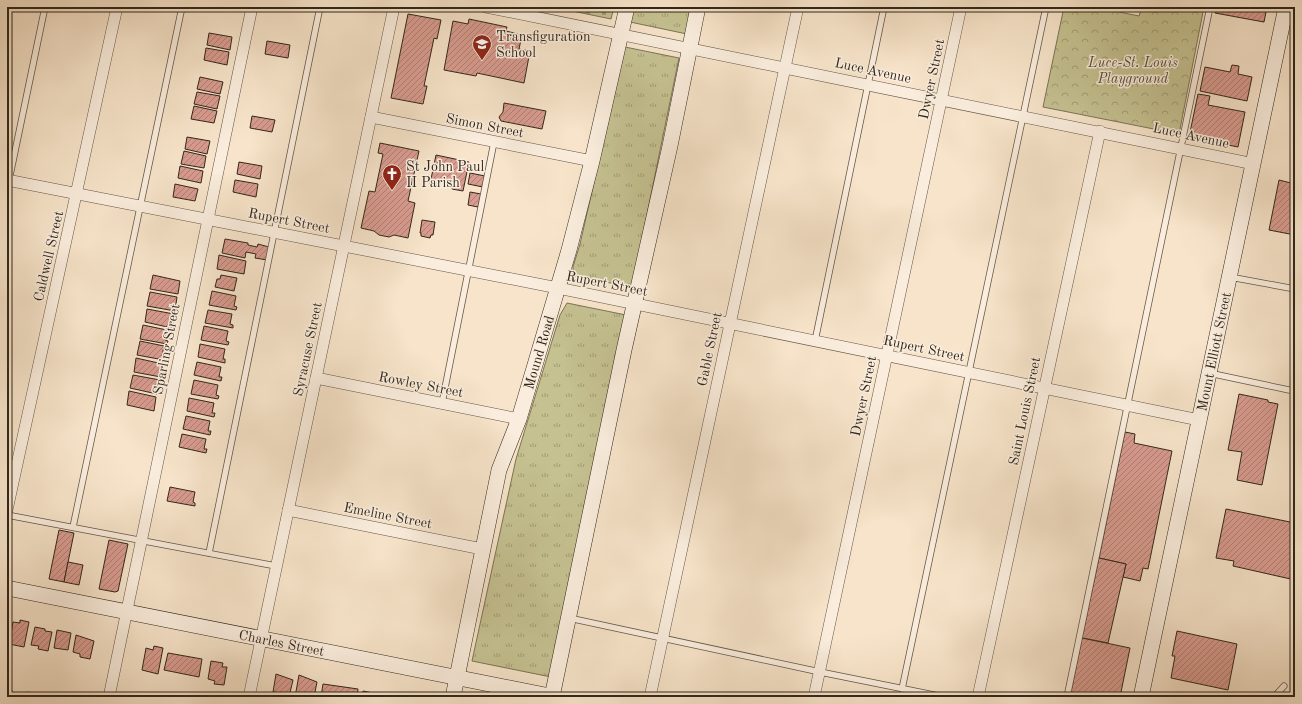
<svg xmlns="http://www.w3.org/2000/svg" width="1302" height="704" viewBox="0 0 1302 704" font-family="'Old Standard TT',serif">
<defs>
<pattern id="grass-tufts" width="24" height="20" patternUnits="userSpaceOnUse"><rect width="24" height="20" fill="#c5c191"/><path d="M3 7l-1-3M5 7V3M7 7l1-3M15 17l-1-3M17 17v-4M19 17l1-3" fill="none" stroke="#a19d76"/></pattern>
<pattern id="cemetery-stones" width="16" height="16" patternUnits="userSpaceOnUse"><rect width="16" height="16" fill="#c5c191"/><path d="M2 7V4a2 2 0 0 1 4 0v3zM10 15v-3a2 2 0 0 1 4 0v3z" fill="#a19d76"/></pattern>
<pattern id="park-crowns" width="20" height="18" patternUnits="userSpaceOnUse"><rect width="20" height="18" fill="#c5c191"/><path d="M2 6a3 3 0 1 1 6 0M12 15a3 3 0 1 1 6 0" fill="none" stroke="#a19d76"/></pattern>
<pattern id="building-hatch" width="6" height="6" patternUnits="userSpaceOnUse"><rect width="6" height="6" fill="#d89b8f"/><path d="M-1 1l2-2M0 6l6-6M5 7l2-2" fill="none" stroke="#b07e74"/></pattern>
</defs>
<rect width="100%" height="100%" fill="#f7e4ca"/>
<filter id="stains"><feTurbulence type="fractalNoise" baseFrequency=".005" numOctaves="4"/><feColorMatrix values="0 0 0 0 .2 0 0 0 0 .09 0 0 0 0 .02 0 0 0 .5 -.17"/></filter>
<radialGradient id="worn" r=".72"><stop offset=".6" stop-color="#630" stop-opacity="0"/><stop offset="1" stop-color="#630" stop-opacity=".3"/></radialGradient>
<g fill="url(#grass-tufts)" stroke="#7b7456">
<path d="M633,7H693L687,34L630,22Z"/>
<path d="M625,47L679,58L632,287L573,276V267L580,244Z"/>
<path d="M567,303L626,315L551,677L472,661L516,459L560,315Z"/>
</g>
<path fill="url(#cemetery-stones)" stroke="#7b7456" d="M553,7H614L611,19Z"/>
<path fill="url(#park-crowns)" stroke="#7b7456" d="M1064,7H1094L1139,16L1142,7H1204L1179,134L1043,107Z"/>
<g fill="url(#building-hatch)" stroke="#31271b">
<path d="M1216,7H1267L1264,22L1215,13Z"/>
<path d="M408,14L441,20L437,39L434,38L424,86H427L423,104L391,98Z"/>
<path d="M469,19L507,27L506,31L522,35L519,49L530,51L524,83L477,73L476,76L444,70L453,21L468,24Z"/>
<path d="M209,33L232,37L230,50L207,45Z"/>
<path d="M267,41L290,45L288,58L265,54Z"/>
<path d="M206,48L229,52L227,65L204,60Z"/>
<path d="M1232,65L1239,66L1238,74L1252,77L1247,101L1200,91L1205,67L1230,72Z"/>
<path d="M200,77L223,82L220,94L197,89Z"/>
<path d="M197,92L220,96L217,109L194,104Z"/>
<path d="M1198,94L1210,96L1208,105L1245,112L1238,147L1189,137Z"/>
<path d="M504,103L546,111L542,129L501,121L499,117L503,112Z"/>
<path d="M194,106L217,111L214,123L191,119Z"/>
<path d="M252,116L275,120L272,132L250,128Z"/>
<path d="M187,137L210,141L207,154L185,149Z"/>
<path d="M380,143L419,151L408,201L415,203L408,238L394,235L389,237L379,235L374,231L361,228L369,191L375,192L383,154L378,153Z"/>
<path d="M184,151L206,156L204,168L181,164Z"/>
<path d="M436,155L469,162L463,191L452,189L454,182L441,180L439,186L430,184Z"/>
<path d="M239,162L262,166L260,179L237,174Z"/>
<path d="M180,166L203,171L201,183L178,178Z"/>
<path d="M470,173L485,176L483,187L468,184Z"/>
<path d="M235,180L258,184L256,197L233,192Z"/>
<path d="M1279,180L1295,184V235L1269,230Z"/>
<path d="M175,184L198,189L195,201L173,197Z"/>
<path d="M470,192L481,194L478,207L468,205Z"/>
<path d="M422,220L435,222L433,235H431L430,238L421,236V233H420Z"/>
<path d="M225,239L248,243V245L257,247L258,244L269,247L267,260L255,258L256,254L246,252L245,258L222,253Z"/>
<path d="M219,255L246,261L244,274L217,269Z"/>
<path d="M153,275L180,281L178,294L150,289Z"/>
<path d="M221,275L237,278L234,291L215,287L217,279H220Z"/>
<path d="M212,291L236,296L234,306L237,307L236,310L209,305Z"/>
<path d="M150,292L177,297L175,311L147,306Z"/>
<path d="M147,309L174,314L172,328L145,322Z"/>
<path d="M208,310L232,314L230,324L233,325V328L205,323Z"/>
<path d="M143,325L167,330L165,340L168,341L167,344L140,339Z"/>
<path d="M204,326L228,331L226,341L229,342L228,345L201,340Z"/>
<path d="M140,341L164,346L162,356L165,357L164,360L137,355Z"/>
<path d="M200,344L225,349L223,359H225V363L198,357Z"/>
<path d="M136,358L163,364L161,377L134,372Z"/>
<path d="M197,362L221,367L219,377H222L221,381L194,375Z"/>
<path d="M133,375L160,380L157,394L130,388Z"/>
<path d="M194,380L218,385L216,395L219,396L218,399L191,394Z"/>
<path d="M129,391L156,397L154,411L127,405Z"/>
<path d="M1239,394L1268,400V402L1278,404L1262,485L1237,480L1242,452L1228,450Z"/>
<path d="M189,398L214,403L212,413H215L214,417L187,411Z"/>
<path d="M186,416L210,421L208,431H211L210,435L183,429Z"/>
<path d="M1125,432L1135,434L1134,443L1172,451L1148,569L1143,568L1140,581L1123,577L1126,564L1099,558Z"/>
<path d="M182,434L206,439L204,449H207L206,453L179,447Z"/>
<path d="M170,487L195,492L193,502L195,503V506L167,501Z"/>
<path d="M1226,509L1295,523V580L1233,566L1234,561L1216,558Z"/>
<path d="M59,530L74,533L64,582L49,579Z"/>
<path d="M109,540L128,544L118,591L115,592L99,589Z"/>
<path d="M1099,558L1126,564L1108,643L1082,638Z"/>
<path d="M68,562L83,565L79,585L64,582Z"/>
<path d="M20,620L29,622L24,647L9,644L13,622L20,623Z"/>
<path d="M35,627L45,629V631L52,632L48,651L38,649L39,646L31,645Z"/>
<path d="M57,630L71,633L68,650L54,648Z"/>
<path d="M1177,631L1237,644L1228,690L1171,678L1175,656H1172Z"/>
<path d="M76,635L94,641L90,659L80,657V654L73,652Z"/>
<path d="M1082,638L1130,648L1120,697H1070Z"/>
<path d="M154,646L163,648L158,674L142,670L146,648L153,650Z"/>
<path d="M168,653L202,659L199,677L164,670Z"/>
<path d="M211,661L223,663L222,667H227L224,685L214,684L215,681L208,679Z"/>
<path d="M276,674L293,680L289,697L280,696V693L273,692Z"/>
<path d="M299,675L317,682L314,697H295Z"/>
<path d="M323,684L358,689L357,697H321Z"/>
<path d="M7,689L12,690L10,697H7Z"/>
<path d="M363,691L373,693L372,695L379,697H362Z"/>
<path d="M27,692L40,695L39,697H16V693L27,695Z"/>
</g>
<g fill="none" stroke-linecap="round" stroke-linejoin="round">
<defs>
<g id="lane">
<path d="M7,190L45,7"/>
<path d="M1230,277L1295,289"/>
<path d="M815,341L884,7"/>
<path d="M1209,373L1289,390"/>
<path d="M442,403L494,142"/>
<path d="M7,515L276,566"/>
<path d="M73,527L182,7"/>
<path d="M209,553L320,7"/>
<path d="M569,618L820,672L944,697"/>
<path d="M902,689L1046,7"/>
<path d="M1067,697L1210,7"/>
<path d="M1274,697L1284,686"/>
</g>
<g id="street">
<path d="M486,7L1254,164"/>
<path d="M371,117L592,161"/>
<path d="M7,180L558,288L1199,420"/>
<path d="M316,378L519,419"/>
<path d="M7,510L117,7"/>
<path d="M288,510L482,549"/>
<path d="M109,697L252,7"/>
<path d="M249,697L394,7"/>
<path d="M650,697L798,7"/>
<path d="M814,697L961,7"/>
<path d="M978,697L1100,131"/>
</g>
<g id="secondary">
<path id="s1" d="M7,588L555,697"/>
<path id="s2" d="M453,697L499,470L519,419L569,250L592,161L627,7"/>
<path d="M552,697L624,350L670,146L698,7"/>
<path id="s3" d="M1141,697L1286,7"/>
</g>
</defs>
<use href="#lane" stroke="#625647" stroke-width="7"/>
<use href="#street" stroke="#625647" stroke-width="12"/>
<use href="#secondary" stroke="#31271b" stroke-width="16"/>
<use href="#lane" stroke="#faeddd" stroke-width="5.5"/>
<use href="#street" stroke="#faeddd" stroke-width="11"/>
<use href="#secondary" stroke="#faeddd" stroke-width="15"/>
</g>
<defs>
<symbol id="school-pin" viewBox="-11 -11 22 30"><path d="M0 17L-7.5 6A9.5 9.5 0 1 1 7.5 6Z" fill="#8f2418" stroke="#faeddd"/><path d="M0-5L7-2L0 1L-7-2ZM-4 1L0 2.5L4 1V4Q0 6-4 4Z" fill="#fff"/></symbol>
<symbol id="church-pin" viewBox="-11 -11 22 30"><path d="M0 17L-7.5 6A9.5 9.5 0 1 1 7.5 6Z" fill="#8f2418" stroke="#faeddd"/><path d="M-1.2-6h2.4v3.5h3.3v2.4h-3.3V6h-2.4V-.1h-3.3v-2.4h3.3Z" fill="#fff"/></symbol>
</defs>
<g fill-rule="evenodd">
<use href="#school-pin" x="471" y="33" width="22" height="30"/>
<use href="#church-pin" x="381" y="163" width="22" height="30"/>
</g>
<g text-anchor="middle" stroke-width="3" stroke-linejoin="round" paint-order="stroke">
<g font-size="14" fill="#31271b" stroke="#faeddd" text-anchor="start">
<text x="496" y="41">Transfiguration<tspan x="496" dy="16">School</tspan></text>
<text x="406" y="171">St John Paul<tspan x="406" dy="16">II Parish</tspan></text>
</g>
<g font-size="14" font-style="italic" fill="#564e38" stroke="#faeddd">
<text x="1133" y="67">Luce-St. Louis<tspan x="1133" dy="16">Playground</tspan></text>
</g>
<g font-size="14" fill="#31271b" stroke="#faeddd">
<text transform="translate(873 70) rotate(12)" y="5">Luce Avenue</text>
<text transform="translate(931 79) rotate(-78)" y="5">Dwyer Street</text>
<text transform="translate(485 125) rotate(11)" y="5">Simon Street</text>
<text transform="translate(1191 135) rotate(12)" y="5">Luce Avenue</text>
<text transform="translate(289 220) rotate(11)" y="5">Rupert Street</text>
<text transform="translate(48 256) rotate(-77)" y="5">Caldwell Street</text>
<text transform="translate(607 283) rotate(11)" y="5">Rupert Street</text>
<text transform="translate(924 348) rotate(12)" y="5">Rupert Street</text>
<text transform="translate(166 349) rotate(-79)" y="5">Sparling Street</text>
<text transform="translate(307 349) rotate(-78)" y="5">Syracuse Street</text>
<text transform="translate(709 349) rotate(-78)" y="5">Gable Street</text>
<text dy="5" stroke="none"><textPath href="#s2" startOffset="356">Mound Road</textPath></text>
<text dy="5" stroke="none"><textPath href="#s3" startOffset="353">Mount Elliott Street</textPath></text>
<text transform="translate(421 384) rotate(11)" y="5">Rowley Street</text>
<text transform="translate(863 396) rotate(-78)" y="5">Dwyer Street</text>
<text transform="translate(1024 411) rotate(-78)" y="5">Saint Louis Street</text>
<text transform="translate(388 515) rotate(11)" y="5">Emeline Street</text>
<text dy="5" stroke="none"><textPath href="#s1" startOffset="280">Charles Street</textPath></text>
</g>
</g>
<rect width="1302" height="704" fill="none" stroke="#f7e4ca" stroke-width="24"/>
<rect x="8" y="8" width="1286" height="688" fill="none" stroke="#31271b" stroke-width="2"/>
<rect x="12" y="12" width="1278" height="680" fill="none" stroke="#31271b"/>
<rect width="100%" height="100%" filter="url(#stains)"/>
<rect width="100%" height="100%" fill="url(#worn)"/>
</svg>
